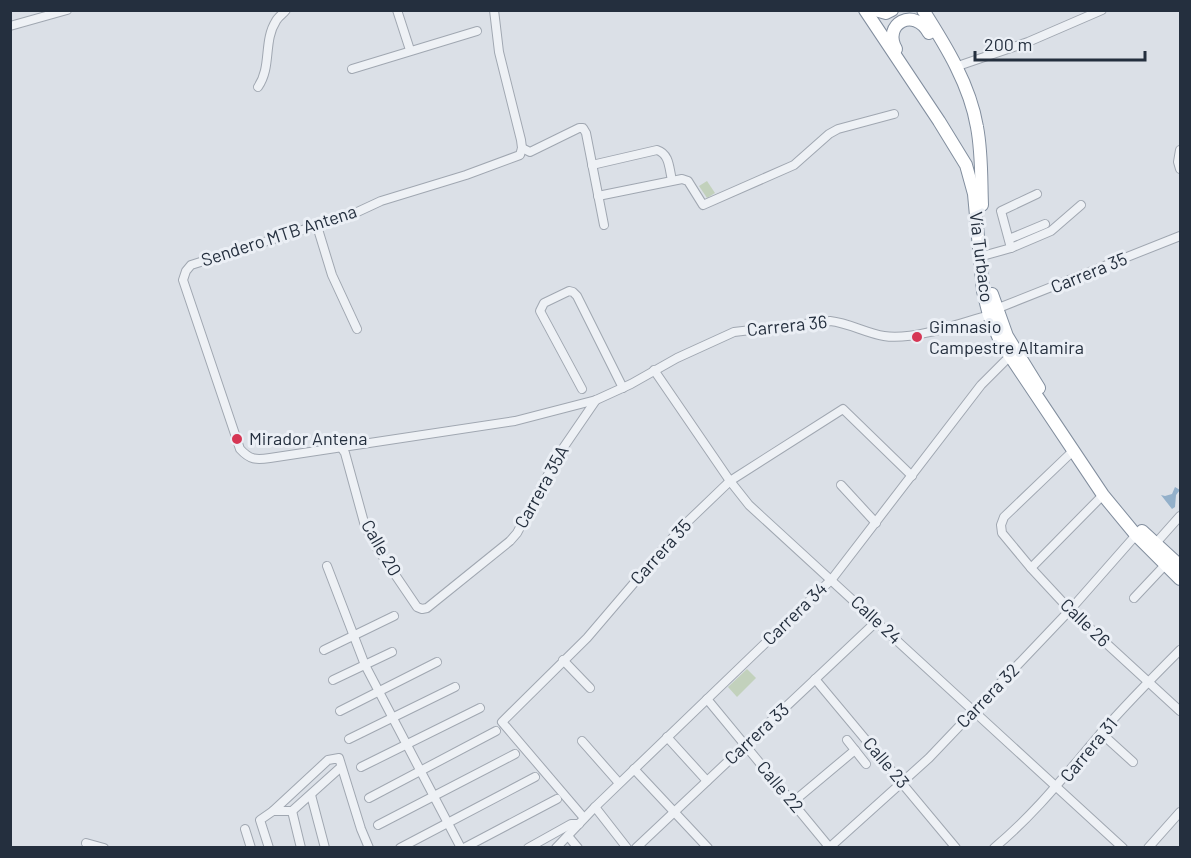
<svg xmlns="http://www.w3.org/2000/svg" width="1191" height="858" viewBox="0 0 1191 858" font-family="Barlow,sans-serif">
<rect width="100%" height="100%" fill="#dbe0e7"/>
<g fill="#c2d1bc">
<path d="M707,181L715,193L707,198L699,186Z"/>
<path d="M747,669L756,678L737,697L728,687Z"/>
</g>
<path fill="#93b0ca" d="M1175,487L1180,490L1176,495L1175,507L1172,509L1161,495L1165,496L1172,494Z"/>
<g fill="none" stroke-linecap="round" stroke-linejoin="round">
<defs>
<g id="minor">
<path d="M397,10L410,50"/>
<path d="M494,10L499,52L521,140L522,148L520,155L466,175L381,201L353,214L191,265L186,271L183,280L240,449C250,460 256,460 270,458L515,421L596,400L631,384L677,358L734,332L830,321C849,323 866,333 884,336C912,341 962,323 989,315"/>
<path d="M10,26L67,10"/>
<path d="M955,67L1028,42L1102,10"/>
<path d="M352,69L477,31"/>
<path d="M258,87C272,67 263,41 276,21C278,17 283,14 286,10"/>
<path d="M522,148L530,152L579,128H583L586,133L604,225"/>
<path d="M1180,150L1178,162L1180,169"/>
<path d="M592,165L657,150C670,154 669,169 672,180"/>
<path d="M598,196L682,179L688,181L703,205L794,165L829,134L838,129L894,114"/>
<path d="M317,226L332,275L357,329"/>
<path d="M1009,239L1045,224"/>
<path d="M1011,248L1001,211L1037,194"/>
<path d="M986,255L1011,248L1051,231L1081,205"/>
<path d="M996,309L1180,236"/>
<path d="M654,370L730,481L749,505L1123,848"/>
<path d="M582,389L540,311L544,303L569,291L573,292L577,296L623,388"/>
<path d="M341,447L345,453L365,526L377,548L417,607L422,609L427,608L510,541L517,533L559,454L596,400"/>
<path d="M1073,451L1004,517L1001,525L1002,533L1031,568L1070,610L1180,711"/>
<path d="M841,485L876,523"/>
<path d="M1156,543L1180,516"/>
<path d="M327,566L365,665L461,848"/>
<path d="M1031,568L1103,495"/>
<path d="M1134,598L1166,564"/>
<path d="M324,650L394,616"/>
<path d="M563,660L590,688"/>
<path d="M815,679L956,848"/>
<path d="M333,680L392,652"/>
<path d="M707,699L830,848"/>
<path d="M340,711L437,662"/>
<path d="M1101,733L1133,762"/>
<path d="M667,737L707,781"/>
<path d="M349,739L455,687"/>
<path d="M847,740L866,764"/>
<path d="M582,741L619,783"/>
<path d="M361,767L480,708"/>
<path d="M634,769L708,848"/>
<path d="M311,795L325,848"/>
<path d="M369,798L496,731"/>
<path d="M793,802L855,750"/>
<path d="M595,807L627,848"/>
<path d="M273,811L328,760L339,758L361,829L369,848"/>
<path d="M292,811L301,848"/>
<path d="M584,818L502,722L587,638L681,528L730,481L843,409L912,476"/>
<path d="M378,825L515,754"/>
<path d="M245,829L251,848"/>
<path d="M568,836L578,848"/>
<path d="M86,843L104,848"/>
<path d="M269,848L260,820L273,811H292L341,767"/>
<path d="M400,848L535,777"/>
<path d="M464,848L557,799"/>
<path d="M528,848L571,824H579"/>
<path d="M556,848L595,807L832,579L981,385L1009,357"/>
<path d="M636,848L877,621"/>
<path d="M829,848L929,758L1070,610L1136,535"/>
<path d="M994,848C1037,812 1065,775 1101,733C1126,704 1153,677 1180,650"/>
<path d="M1148,848L1180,812"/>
</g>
<g id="highway">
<path d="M865,10L939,121L966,165L974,194L983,291L989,315L1000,341L1103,495L1136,535L1180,579"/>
<path d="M875,10L886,13L892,10"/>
<path d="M923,10C946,46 970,85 977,127C982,153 981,179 982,205"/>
<path d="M896,49C882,24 914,6 929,33"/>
<path d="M992,294L1007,336L1039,388"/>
<path d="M1142,531L1180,566"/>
</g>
</defs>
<use href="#minor" stroke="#a0a7b1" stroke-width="10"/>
<use href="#highway" stroke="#828e9e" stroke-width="14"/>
<use href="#minor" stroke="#eef1f5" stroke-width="8"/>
<use href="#highway" stroke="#fff" stroke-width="12"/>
</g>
<g fill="#d63654" stroke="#ebeff5" stroke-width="2">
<circle cx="917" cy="337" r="6"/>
<circle cx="237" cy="439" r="6"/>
</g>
<g text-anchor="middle" stroke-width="6" stroke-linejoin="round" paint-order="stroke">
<g font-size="18" fill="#242f3e" stroke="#ebeff5">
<text transform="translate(279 236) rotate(-18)" y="6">Sendero MTB Antena</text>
<text transform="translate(981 257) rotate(83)" y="6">Vía Turbaco</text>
<text transform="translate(1089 273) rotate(-22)" y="6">Carrera 35</text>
<text transform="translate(787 326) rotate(-6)" y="6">Carrera 36</text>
<text transform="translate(542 487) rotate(-61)" y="6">Carrera 35A</text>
<text transform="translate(381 548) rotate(60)" y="6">Calle 20</text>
<text transform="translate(661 552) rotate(-48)" y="6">Carrera 35</text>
<text transform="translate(795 614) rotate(-44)" y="6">Carrera 34</text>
<text transform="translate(876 620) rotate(43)" y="6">Calle 24</text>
<text transform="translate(1085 623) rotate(44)" y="6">Calle 26</text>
<text transform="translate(988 696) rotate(-46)" y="6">Carrera 32</text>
<text transform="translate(757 734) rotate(-43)" y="6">Carrera 33</text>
<text transform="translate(1089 750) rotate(-50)" y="6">Carrera 31</text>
<text transform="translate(886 763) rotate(50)" y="6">Calle 23</text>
<text transform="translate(780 787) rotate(50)" y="6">Calle 22</text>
</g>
<g font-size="18" fill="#242f3e" stroke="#ebeff5" text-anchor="start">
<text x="929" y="333">Gimnasio<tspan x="929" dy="21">Campestre Altamira</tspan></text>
<text x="249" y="445">Mirador Antena</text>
</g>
</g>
<rect width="1191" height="858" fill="none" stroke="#242f3e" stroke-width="24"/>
<path d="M975 51v9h170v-9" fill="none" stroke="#242f3e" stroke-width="3"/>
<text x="984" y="51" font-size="18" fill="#242f3e" stroke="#ebeff5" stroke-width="4.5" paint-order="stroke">200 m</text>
</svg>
